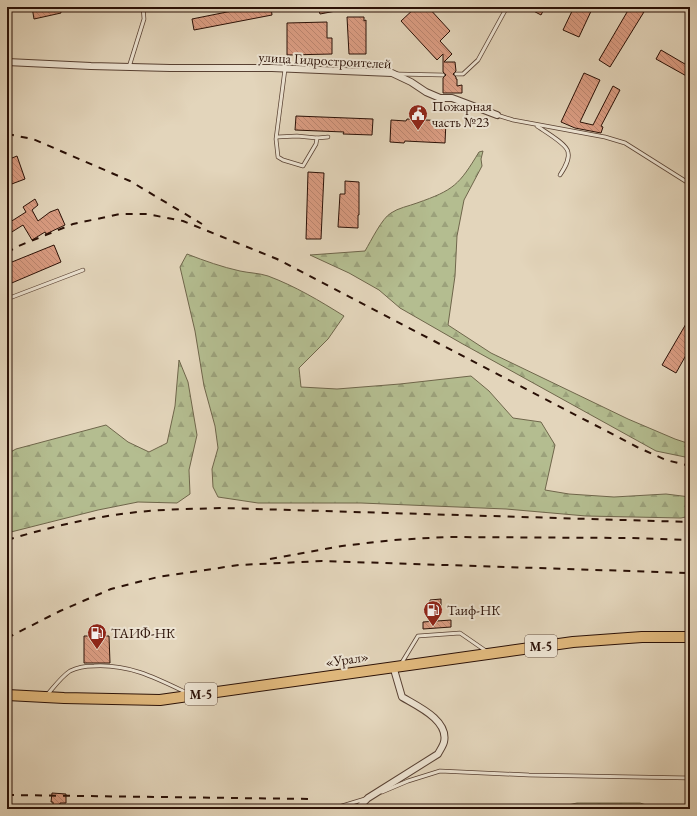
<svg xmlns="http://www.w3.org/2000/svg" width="697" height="816" viewBox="0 0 697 816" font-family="'EB Garamond',serif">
<defs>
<pattern id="forest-firs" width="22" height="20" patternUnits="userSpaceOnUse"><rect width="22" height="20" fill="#b4bd90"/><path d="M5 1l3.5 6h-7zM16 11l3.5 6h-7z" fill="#9ba17b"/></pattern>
<pattern id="building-back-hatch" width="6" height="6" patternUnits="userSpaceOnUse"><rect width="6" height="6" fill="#db9d83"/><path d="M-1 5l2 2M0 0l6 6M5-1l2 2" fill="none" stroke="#bc8670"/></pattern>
</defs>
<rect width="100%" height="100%" fill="#e3d5bb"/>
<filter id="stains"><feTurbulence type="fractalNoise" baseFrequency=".005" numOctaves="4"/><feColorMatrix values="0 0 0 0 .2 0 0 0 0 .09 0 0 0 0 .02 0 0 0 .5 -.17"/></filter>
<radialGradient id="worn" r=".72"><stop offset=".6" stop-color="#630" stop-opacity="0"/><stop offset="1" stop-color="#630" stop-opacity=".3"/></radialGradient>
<g fill="url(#forest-firs)" stroke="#6f664b">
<path d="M483,151L481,159L482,166L464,200L457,236L455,276L448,325L491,353L628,419L675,439L690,444V458L656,451L461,343L400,308L379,290L349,273L310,255L365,251C371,241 382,218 391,213C398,208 409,206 417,203C454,190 459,185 479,152Z"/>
<path d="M187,254C205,261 222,267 240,271C249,273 259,273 268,276C295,286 320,301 344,316L328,339L299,368L301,387L337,389L400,384L471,376L489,391L513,418L541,422L555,445L545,490L569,494L614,497L666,494L690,497V516L681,518L586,516L506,509L361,503H258L218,497L213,487L212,469L218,448L215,426L204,386L195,331L180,267Z"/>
<path d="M179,360L188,382L197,435L189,470L190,494L177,503L138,502L98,510L7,533V454L16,449L106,425L128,442L149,452L167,443L175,406Z"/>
<path d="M577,803H640L659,809H549Z"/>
</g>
<g fill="url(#building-back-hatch)" stroke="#2a1006">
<path d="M32,7H60L61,13L34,19Z"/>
<path d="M252,7H271L272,15L194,30L192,19Z"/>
<path d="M318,7H340L341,10L320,14Z"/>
<path d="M416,7H428L450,31L440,41L452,54L444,62H455L456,71L453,74L456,77V79H457V86L462,85V93H443V78L446,75L443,72V54L437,60L401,21Z"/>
<path d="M526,7H545L541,15Z"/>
<path d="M574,7H593L579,37L563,30Z"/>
<path d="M630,7H647L610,67L599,60Z"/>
<path d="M347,17H364V21L366,20V54H349Z"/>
<path d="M327,22V38H332V54L287,55V23Z"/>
<path d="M661,50L690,67V78L656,59Z"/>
<path d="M584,73L600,80L580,122L593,125L613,86L620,90L601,126L603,127L601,133L575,128L561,122Z"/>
<path d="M296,116L373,119L372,135L343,134L344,132L295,130Z"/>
<path d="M407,119L446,121L445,143L405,141L404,143L390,142L391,120L406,121Z"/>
<path d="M17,156L25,179L9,185L7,181V160Z"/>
<path d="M308,172L324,173L321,239H306Z"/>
<path d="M345,181L359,182V215H358V228L338,227L340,194H345Z"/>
<path d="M35,199L38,205L32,210L38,221L50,212L58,209L65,225L46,234L45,232L32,240L23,225L7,235V224L26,212L23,207Z"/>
<path d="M54,245L61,262L7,285V264Z"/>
<path d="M690,317V348L676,373L662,365Z"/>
<path d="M441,599V607H430V600Z"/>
<path d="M451,620V627L423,629V622Z"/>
<path d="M84,636H109L110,663H84Z"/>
<path d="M52,793L66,794V803H60V809H53V802H51Z"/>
</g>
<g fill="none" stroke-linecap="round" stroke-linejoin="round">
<defs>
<g id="service">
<path d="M129,67L144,19L143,7"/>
<path d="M285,69L276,139L278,157L283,160L303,166L316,144L317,138L328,137"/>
<path d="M397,74L443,75"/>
<path d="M456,74H463L478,60L507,7"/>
<path d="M497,115L513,120L605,137L625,143L690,184"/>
<path d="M537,126C544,131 567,144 568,152C570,160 564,169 560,175"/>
<path d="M277,137L297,136L317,138"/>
<path d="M7,299L83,270"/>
<path d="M401,664L418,636L460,633L486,651"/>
<path d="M47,695C54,687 61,677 70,671C78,667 86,666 94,666C129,664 156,678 187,693"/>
<path d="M382,792L408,781L440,771L529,775L690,778"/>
<path d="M332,809L365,799"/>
</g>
<g id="minor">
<path d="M7,62L91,66L170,68H272L392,73L411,82L426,92L440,98H452L497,115"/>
<path d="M357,809L368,798L438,754C440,750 443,746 444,742C449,720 417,706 402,697L393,666"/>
</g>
<path id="trunk" d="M7,695L64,698L160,700L573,642L642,637H690"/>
</defs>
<use href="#service" stroke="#584133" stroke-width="4.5"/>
<use href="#minor" stroke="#584133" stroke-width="8"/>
<use href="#trunk" stroke="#2a1006" stroke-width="12"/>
<use href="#service" stroke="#ede4d3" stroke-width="3"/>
<use href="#minor" stroke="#ede4d3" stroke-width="6"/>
<use href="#trunk" stroke="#e2ba7e" stroke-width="10"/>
<g stroke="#2a1006" stroke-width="2" stroke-dasharray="7 7" stroke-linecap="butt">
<path d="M7,134L33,139L130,181L202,224"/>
<path d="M7,253L16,247L73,224L120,214H147L183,221L277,259L637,447L666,460L690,466"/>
<path d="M7,540C47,528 87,518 129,513C160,509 192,509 223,508L690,522"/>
<path d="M270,559L342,546L393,540L447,537L629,538L690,540"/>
<path d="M7,638L60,611L111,589L158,577L239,565L322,561L690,573"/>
<path d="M7,795L311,799"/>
</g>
</g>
<defs>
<symbol id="civic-pin" viewBox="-11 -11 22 30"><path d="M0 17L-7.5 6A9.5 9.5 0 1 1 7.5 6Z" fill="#8f2418" stroke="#ede4d3"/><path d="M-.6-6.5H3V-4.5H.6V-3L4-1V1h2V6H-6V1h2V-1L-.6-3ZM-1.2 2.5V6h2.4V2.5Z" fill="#fff"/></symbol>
<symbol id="fuel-pin" viewBox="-11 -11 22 30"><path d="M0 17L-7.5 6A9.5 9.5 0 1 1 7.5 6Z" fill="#8f2418" stroke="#ede4d3"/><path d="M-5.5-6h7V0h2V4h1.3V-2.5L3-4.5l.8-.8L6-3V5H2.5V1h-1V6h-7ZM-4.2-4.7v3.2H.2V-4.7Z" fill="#fff"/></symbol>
</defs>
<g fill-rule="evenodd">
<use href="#civic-pin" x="407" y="103" width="22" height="30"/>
<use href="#fuel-pin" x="422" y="599" width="22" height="30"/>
<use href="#fuel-pin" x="86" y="622" width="22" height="30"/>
</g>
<g text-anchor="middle" stroke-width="4" stroke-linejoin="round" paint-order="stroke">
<g fill="#ede4d3" stroke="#645044" stroke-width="1">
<rect x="525" y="635" width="32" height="22" rx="3"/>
<rect x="185" y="683" width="32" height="22" rx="3"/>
</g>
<g font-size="13" font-weight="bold" fill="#2a1006">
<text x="541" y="651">М-5</text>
<text x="201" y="699">М-5</text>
</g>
<g font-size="14" fill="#2a1006" stroke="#ede4d3">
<text transform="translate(325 60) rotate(3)" y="5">улица Гидростроителей</text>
<text transform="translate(347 659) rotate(-8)" y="5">«Урал»</text>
</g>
<g font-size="14" fill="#2a1006" stroke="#ede4d3" text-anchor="start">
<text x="432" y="111">Пожарная<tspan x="432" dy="16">часть №23</tspan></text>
<text x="447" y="615">Таиф-НК</text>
<text x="111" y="638">ТАИФ-НК</text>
</g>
</g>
<rect width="697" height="816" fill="none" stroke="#e3d5bb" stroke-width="24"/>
<rect x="8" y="8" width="681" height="800" fill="none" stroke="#2a1006" stroke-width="2"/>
<rect x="12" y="12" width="673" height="792" fill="none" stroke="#2a1006"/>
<rect width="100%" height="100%" filter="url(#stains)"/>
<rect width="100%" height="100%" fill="url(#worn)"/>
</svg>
